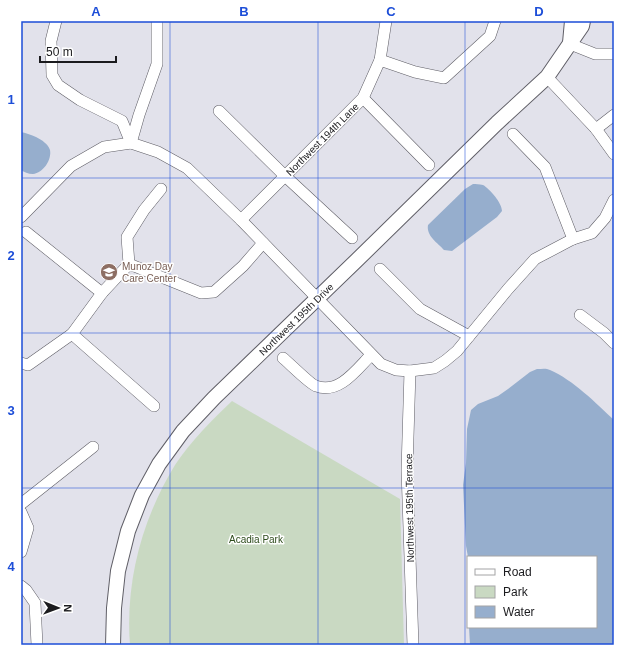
<svg xmlns="http://www.w3.org/2000/svg" width="635" height="666" viewBox="0 0 635 666" font-family="Arial,sans-serif">
<rect width="100%" height="100%" fill="#e2e2eb"/>
<path fill="#c9d9c2" d="M232,401L400,499L404,645H130C125,582 142,519 175,465C190,442 212,420 232,401Z"/>
<g fill="#96aecd">
<path d="M21,132C27,133 31,135 36,137C42,140 48,144 50,150C52,160 43,173 33,174C28,174 24,172 21,170Z"/>
<path d="M473,184C476,184 479,184 483,185C490,189 502,203 502,211L497,217L452,251L444,250C438,243 426,236 428,225L465,189Z"/>
<path d="M537,369C542,369 546,368 550,370C573,380 596,403 614,420V645H470L469,627H596V557H468L466,546L463,485L466,463L467,429L471,410L478,404L498,396L508,389L530,372Z"/>
</g>
<g fill="none" stroke-linecap="round" stroke-linejoin="round">
<defs>
<g id="minor">
<path d="M56,21L51,41L52,75L58,85L80,100L122,121L131,143"/>
<path d="M570,44L595,54H614"/>
<path d="M380,60L415,72L444,78L490,36L495,21"/>
<path d="M547,77L596,129L614,154"/>
<path d="M363,98L429,165"/>
<path d="M219,111L285,176L352,238"/>
<path d="M596,129L614,115"/>
<path d="M513,134L545,167L573,239"/>
<path d="M131,143L139,115L157,64V21"/>
<path d="M21,217L71,166L104,147L131,143L158,152L187,168L241,220L381,364L396,370L410,371L434,368L445,361L457,351L508,289L535,259L573,239L592,233L605,218L614,200"/>
<path d="M241,220L363,98L380,60L386,21"/>
<path d="M26,232L102,293"/>
<path d="M129,264L201,293L214,292L243,266L263,243"/>
<path d="M129,264L127,237L144,210L161,189"/>
<path d="M380,269L420,309L469,336"/>
<path d="M580,315L604,333L614,343"/>
<path d="M72,334L154,406"/>
<path d="M283,358C289,363 311,385 316,386C339,395 357,369 371,355"/>
<path d="M21,363L28,365L72,334L102,293L129,264"/>
<path d="M410,371L407,470L413,645"/>
<path d="M21,504L93,447"/>
<path d="M21,512L28,528L21,552"/>
<path d="M21,586L26,590L35,603L37,645"/>
</g>
<g id="tertiary">
<path d="M570,43L572,21"/>
<path d="M113,645L114,608L118,571L128,531L142,495L159,464L183,431L214,398L357,260L497,123L547,77L582,26L583,21"/>
</g>
</defs>
<use href="#minor" stroke="#5f5e66" stroke-width="12"/>
<use href="#tertiary" stroke="#5f5e66" stroke-width="16"/>
<use href="#minor" stroke="#fff" stroke-width="11"/>
<use href="#tertiary" stroke="#fff" stroke-width="14"/>
</g>
<path fill="none" stroke="#1d4ed8" stroke-width="1" stroke-opacity="0.55" d="M170,21V645M318,21V645M465,21V645M21,178H614M21,333H614M21,488H614"/>
<defs>
<symbol id="school-disc" viewBox="-11 -11 22 22"><circle r="9.5" fill="#8d6e63" stroke="#fff"/><path d="M0-5L7-2L0 1L-7-2ZM-4 1L0 2.5L4 1V4Q0 6-4 4Z" fill="#fff"/></symbol>
</defs>
<g fill-rule="evenodd">
<use href="#school-disc" x="99" y="262" width="20" height="20"/>
</g>
<g text-anchor="middle" stroke-width="3" stroke-linejoin="round" paint-order="stroke">
<g font-size="10" fill="#1b1b1e" stroke="#fff">
<text transform="translate(322 139) rotate(-45)" y="4">Northwest 194th Lane</text>
<text transform="translate(296 319) rotate(-44)" y="4">Northwest 195th Drive</text>
<text transform="translate(409 508) rotate(-91)" y="4">Northwest 195th Terrace</text>
</g>
<g font-size="10" fill="#785e54" stroke="#fff" text-anchor="start">
<text x="122" y="270">Munoz Day<tspan x="122" dy="12">Care Center</tspan></text>
</g>
<g font-size="10" fill="#2d4b1b" stroke="#fff">
<text x="256" y="543">Acadia Park</text>
</g>
</g>
<rect width="635" height="666" fill="none" stroke="#ffffff" stroke-width="44"/>
<rect x="467" y="556" width="130" height="72" fill="#ffffff" stroke="#a4a4a5"/>
<rect x="475" y="569" width="20" height="6" fill="#ffffff" stroke="#a4a4a5"/>
<text x="503" y="576" font-size="12" fill="#1b1b1e">Road</text>
<rect x="475" y="586" width="20" height="12" fill="#c9d9c2" stroke="#a4a4a5"/>
<text x="503" y="596" font-size="12" fill="#1b1b1e">Park</text>
<rect x="475" y="606" width="20" height="12" fill="#96aecd" stroke="#a4a4a5"/>
<text x="503" y="616" font-size="12" fill="#1b1b1e">Water</text>
<g transform="translate(58 608) rotate(91)" stroke="#ffffff" stroke-width="3" paint-order="stroke">
<path d="M0-3L7 15L0 10L-7 15Z" fill="#1b1b1e"/>
<text y="-6" font-size="11" font-weight="bold" text-anchor="middle" fill="#1b1b1e">N</text>
</g>
<path d="M40 56v6h76v-6" fill="none" stroke="#1b1b1e" stroke-width="2"/>
<text x="46" y="56" font-size="12" fill="#1b1b1e" stroke="#ffffff" stroke-width="3" paint-order="stroke">50 m</text>
<rect x="22" y="22" width="591" height="622" fill="none" stroke="#1d4ed8" stroke-width="1.5"/>
<g font-size="13" text-anchor="middle" font-weight="bold" fill="#1d4ed8">
<text x="96" y="16">A</text>
<text x="244" y="16">B</text>
<text x="391" y="16">C</text>
<text x="539" y="16">D</text>
<text x="11" y="104">1</text>
<text x="11" y="260">2</text>
<text x="11" y="415">3</text>
<text x="11" y="571">4</text>
</g>
</svg>
